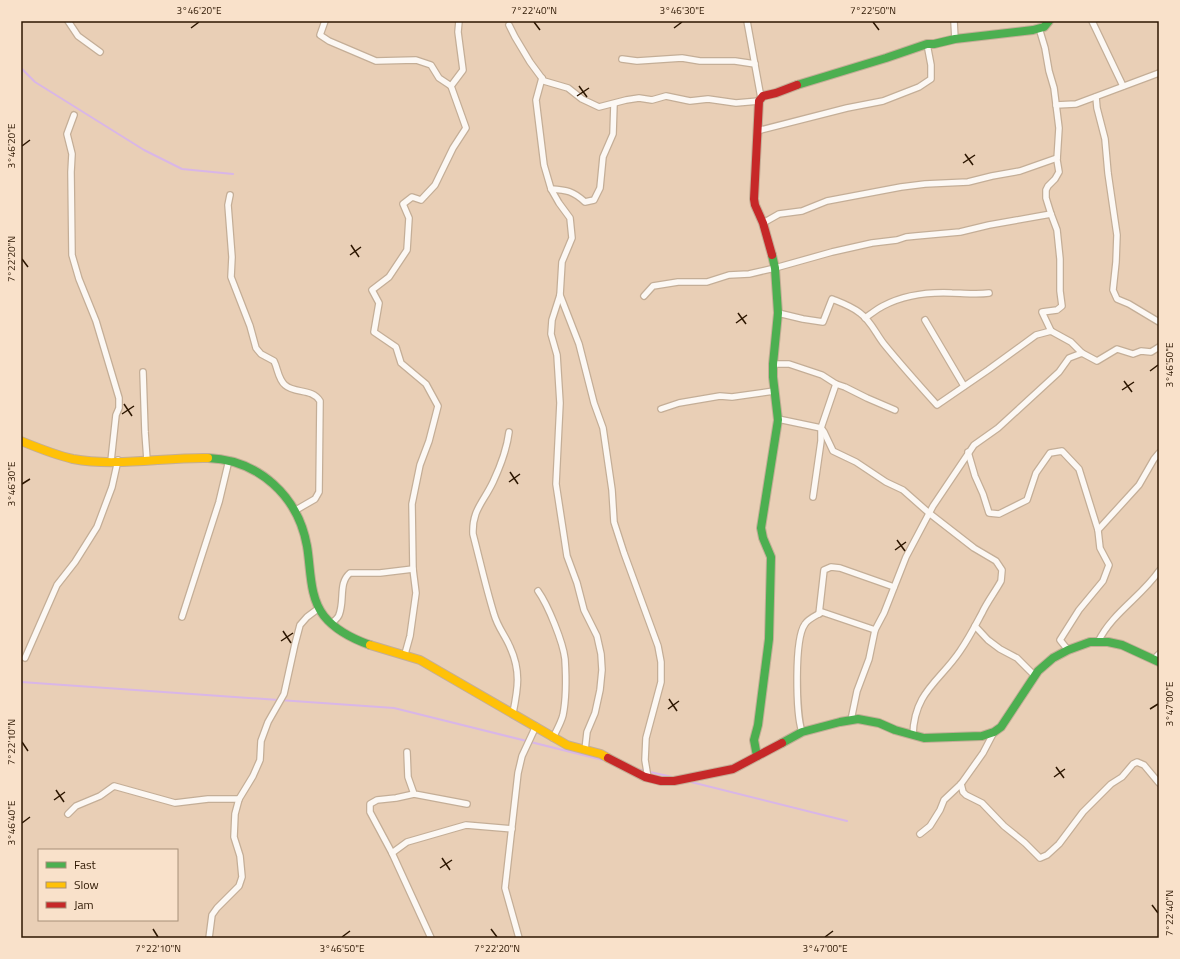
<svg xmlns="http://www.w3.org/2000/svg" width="1180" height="959" viewBox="0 0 1180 959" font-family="'Titillium Web',sans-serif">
<rect width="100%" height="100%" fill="#e9cfb6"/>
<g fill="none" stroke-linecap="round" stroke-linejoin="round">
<g stroke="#d9b6e7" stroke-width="2">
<path d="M21,68L35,82L144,150L182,169L233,174"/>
<path d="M21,682L394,708L607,761"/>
<path d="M637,769L672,777"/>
<path d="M687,781L847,821"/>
</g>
<defs>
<g id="street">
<path d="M68,21L78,36L100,52"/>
<path d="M325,21L320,35L329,41L376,61L416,60L431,65L439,78L451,86"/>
<path d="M747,21L761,98"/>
<path d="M954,21L955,39"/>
<path d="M1092,21L1123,86"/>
<path d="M509,25L515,37L530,62L544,81L568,88L582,99L599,107L626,100L639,98L652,100L666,96L690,101L708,99L736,103L759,101"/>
<path d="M1039,28L1045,48L1049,71L1054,88L1059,128L1057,160L1059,172L1055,179L1048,186L1046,190V198L1051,214L1057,230L1060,259V291L1062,306L1057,310L1042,312L1051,331"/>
<path d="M622,59L637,61L682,58L700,61H735L755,64"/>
<path d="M542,78L536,100L544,165L551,189L559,203L570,218L572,238L562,262L560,295L552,320L551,334L557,355L560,403L556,484L567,556L577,583L584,610L597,636L601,654L602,670L600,690L595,713L587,732L585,750"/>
<path d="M1096,97L1097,108L1105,139L1108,173L1117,235L1116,262L1113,290L1117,299L1129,304L1159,322"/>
<path d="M1056,105L1076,104L1159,73"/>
<path d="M74,115L67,134L72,154L71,172L72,255L79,279L96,321L119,398V408L116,415L111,461"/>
<path d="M757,131L847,108L883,101L919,87L931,79V65L927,44"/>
<path d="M551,189C567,190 573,191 585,202L594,200L600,188L603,157L613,134L614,104"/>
<path d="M230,195L228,205L232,257L231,277L250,326L256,348L261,354L274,361C278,369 278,379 285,385C295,394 312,388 320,401L319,492L315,499L296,510"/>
<path d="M763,223L779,214L802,211L827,201L901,187L925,184L968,182L992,176L1020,171L1057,158"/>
<path d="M560,295L579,344L594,403L603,428L612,490L614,522L624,553L658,646L661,662V682L646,738L645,760L648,778"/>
<path d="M644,296L653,286L678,282H707L729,275L749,274L775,268L832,252L872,243L897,240L906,237L916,236L960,232L989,225L1051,214"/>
<path d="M778,313L803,319L823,322L832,299C842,303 851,306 860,313C871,321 876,334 884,344C901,365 919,385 937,405L988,370L1036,335L1051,331L1071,342L1082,353"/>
<path d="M865,318C871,314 877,309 883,306C904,295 929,292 952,293C964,293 976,295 989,293"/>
<path d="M925,320L964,386"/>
<path d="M773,364H789L822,375L836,384L845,387L867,398L895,410"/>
<path d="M143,372L145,432L147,460"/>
<path d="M661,409L679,403L720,396L732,397L774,391"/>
<path d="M778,419L821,428L824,432L833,451L856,462L886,482L903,490L929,513L974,548L996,561L1002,570L1001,581C995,592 987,602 982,613C975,626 969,638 960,651C940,681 914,692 913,735"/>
<path d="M509,432C507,448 500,467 493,482C483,503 472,510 473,534C480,561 486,588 494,614C498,628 505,635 510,647C521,671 518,688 513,713"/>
<path d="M968,452L975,476L983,494L989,513L999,514L1027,500L1036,473L1050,453L1062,451L1079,469L1098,530"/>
<path d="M813,497L821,441V428L836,384"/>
<path d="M538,591C548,605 563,642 565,659C566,675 566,700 563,715C561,723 556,731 553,738"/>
<path d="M819,614L824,570L831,567L840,568L894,587"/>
<path d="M182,617L219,502L229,460"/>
<path d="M331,624C334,621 338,618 339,615C345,600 338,583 350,573H380L413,569"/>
<path d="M975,626L988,640L1000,649L1017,658L1035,676"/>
<path d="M1098,642C1112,613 1141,597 1159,571"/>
<path d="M1068,650L1060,640L1079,610L1103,581L1109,565L1100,548L1098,530L1139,485L1154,459L1159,453"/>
<path d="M405,654L410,636L416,593L413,569L412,504L420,465L429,441L438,406L426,384L401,363L396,347L374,332L379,303L372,290L389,277L407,250L409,218L403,204L412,197L421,200L435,185L453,148L466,128L451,86L463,70L458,32L459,21"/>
<path d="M25,658L57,585L75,562L97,527L112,487L118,460"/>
<path d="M1154,659L1159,654"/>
<path d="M851,720L857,691L869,659L875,630L884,613L906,557L933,506L974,445L998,428L1059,372L1069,358L1082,353L1097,361L1117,349L1133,354L1141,351L1151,352L1159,347"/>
<path d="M802,732C796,714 794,639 805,624C808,619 817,615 822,612L875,630"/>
<path d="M407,752L408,777L414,794L467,804"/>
<path d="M961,784L963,792L966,795L982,803L1004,826L1025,843L1040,858L1047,855L1059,844L1083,812L1111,784L1122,777L1133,764L1137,762L1144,765L1159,783"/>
<path d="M414,794L396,798L377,800L370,804V812L392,853L431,938"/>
<path d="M68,814L76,806L100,796L114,786L175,803L208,799H239"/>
<path d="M920,834L930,826L940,810L944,800L961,784L983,753L994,732"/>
<path d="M392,853L407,842L466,825L512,829"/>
<path d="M209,938L212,915L217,908L239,886L242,877L240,856L234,837L235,814L239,799L253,776L260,760L261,741L268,722L284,694L295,644L300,625L307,617L319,608"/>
<path d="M519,938L505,888L518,773L522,756L536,726"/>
</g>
<g id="fast">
<path d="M797,85L886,58L927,44H934L955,39L1033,30L1044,27L1049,21"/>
<path d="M208,458C259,460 298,496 307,546C311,569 309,597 324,616C336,631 353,639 370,645"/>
<path d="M782,743L802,732L840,722L858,719L879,723L895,730L924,738L982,736L994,732L1001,727L1038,671L1053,658L1068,650L1090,642H1108L1122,645L1159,662"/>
<path d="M757,756L754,740L758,725L769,639L771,557L763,538L761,528L778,420L773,377V364L778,313L775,268L772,255"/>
</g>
<g id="slow">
<path d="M21,441C38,448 55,455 73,459C116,467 165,457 208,458"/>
<path d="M370,645L420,660L567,745L601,754L608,758"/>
</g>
<g id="jam">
<path d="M772,255L763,223L755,205L754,199L759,101L763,96L776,93L797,85"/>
<path d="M608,758L645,777L661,781H674L733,769L782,743"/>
</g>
</defs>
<use href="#street" stroke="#c4ae97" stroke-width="8"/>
<use href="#fast" stroke="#c4ae97" stroke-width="10"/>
<use href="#slow" stroke="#c4ae97" stroke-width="10"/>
<use href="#jam" stroke="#c4ae97" stroke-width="10"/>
<use href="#street" stroke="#fcf8f4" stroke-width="5.5"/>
<use href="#fast" stroke="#4caf50" stroke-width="8"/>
<use href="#slow" stroke="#ffc107" stroke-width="8"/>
<use href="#jam" stroke="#c62828" stroke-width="8"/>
</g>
<path fill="none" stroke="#2c1600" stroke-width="1.5" d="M534,22L540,30M873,22L879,30M191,28L199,22M674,28L682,22M579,86L587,97M577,96L589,88M22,146L30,140M965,154L973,165M963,163L975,155M351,245L359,257M350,255L361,247M22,259L28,267M738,313L746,324M736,323L747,315M1150,371L1158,365M1124,381L1132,392M1122,390L1134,382M124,404L132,416M122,414L134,406M510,472L518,484M509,482L520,474M22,484L30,479M897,540L905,551M895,550L906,542M283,631L291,643M281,641L293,633M669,699L677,711M668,709L679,701M1150,709L1158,704M22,742L28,751M1056,767L1064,778M1054,777L1065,769M56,790L64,802M54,800L65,792M22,823L30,817M442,858L450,870M440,868L452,860M1152,905L1158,913M153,929L158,937M491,929L497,937M342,937L350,931M825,937L833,931"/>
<rect width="1180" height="959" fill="none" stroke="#f9e1ca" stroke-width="44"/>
<rect x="38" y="849" width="140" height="72" fill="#f9e1ca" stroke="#a79079"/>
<rect x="46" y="862" width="20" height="6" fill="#4caf50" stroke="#a79079"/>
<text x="74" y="869" font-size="12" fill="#2c1600">Fast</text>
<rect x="46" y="882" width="20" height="6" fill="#ffc107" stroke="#a79079"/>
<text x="74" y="889" font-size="12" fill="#2c1600">Slow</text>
<rect x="46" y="902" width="20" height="6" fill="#c62828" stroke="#a79079"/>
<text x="74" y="909" font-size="12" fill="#2c1600">Jam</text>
<rect x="22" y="22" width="1136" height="915" fill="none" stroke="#2c1600" stroke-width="1.5"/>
<g font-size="10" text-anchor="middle" fill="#2c1600">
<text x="199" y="14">3°46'20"E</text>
<text x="534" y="14">7°22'40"N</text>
<text x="682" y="14">3°46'30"E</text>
<text x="873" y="14">7°22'50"N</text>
<text transform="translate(11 146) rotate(-90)" y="4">3°46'20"E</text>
<text transform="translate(11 259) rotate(-90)" y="4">7°22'20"N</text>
<text transform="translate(1169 365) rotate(-90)" y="4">3°46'50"E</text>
<text transform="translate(11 484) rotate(-90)" y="4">3°46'30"E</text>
<text transform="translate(1169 704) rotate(-90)" y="4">3°47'00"E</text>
<text transform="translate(11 742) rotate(-90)" y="4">7°22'10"N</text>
<text transform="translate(11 823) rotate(-90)" y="4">3°46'40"E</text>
<text transform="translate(1169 913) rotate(-90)" y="4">7°22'40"N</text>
<text x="158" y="952">7°22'10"N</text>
<text x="342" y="952">3°46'50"E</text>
<text x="497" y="952">7°22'20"N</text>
<text x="825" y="952">3°47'00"E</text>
</g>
</svg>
